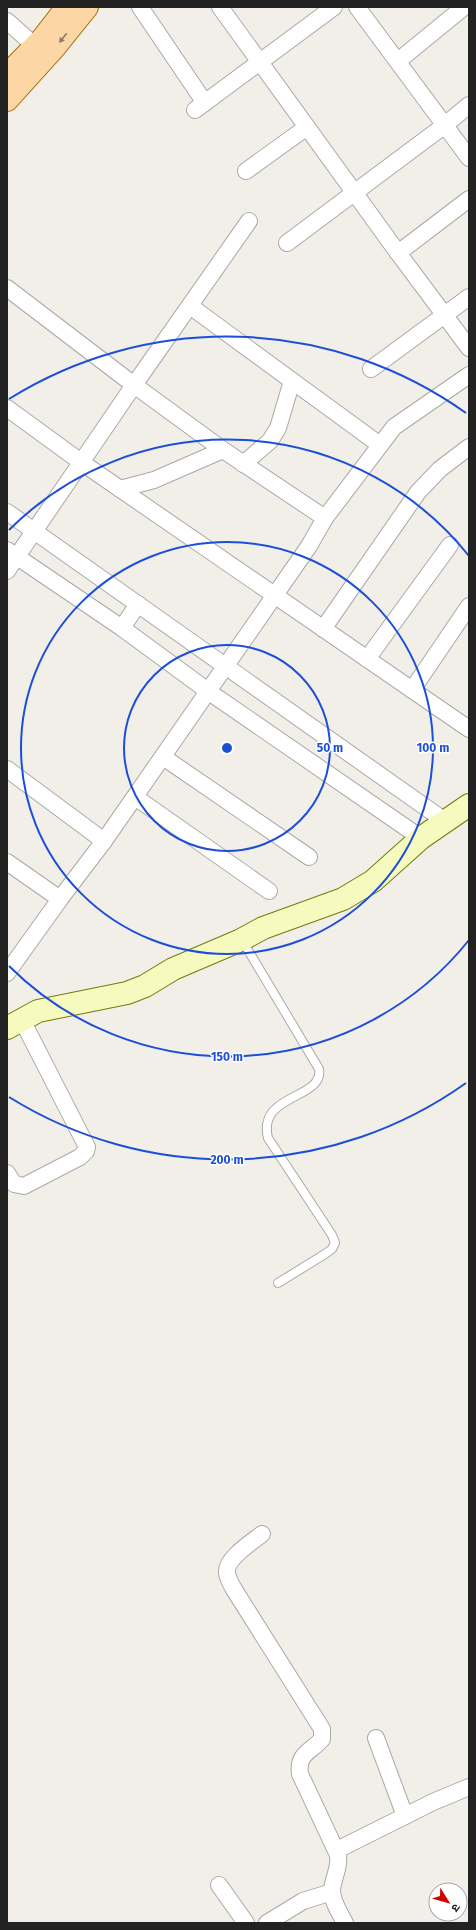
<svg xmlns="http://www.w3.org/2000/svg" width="476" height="1930" viewBox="0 0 476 1930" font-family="'Fira Sans','Noto Sans Devanagari',sans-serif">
<rect width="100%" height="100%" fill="#f2efe9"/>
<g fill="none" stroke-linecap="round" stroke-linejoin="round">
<defs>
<path id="lane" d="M242,940L319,1069C324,1100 257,1093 268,1138L332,1235L335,1243L332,1249L325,1254L278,1283"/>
<g id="street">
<path d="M140,7L205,103"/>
<path d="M220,7L393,246L469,348"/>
<path d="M357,7L469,158"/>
<path d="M7,21L35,46"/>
<path d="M398,61L464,7"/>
<path d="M195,110L334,7"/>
<path d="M246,171L307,127"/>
<path d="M287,243L445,125L469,105"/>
<path d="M398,253L469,199"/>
<path d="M7,288L134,385L249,221"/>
<path d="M190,306L380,445"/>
<path d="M371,369L469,297"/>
<path d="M7,408L81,462L469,729"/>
<path d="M243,464L270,441L278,428L292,381"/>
<path d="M120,489L154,480L223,450"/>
<path d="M7,512L445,821"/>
<path d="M325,518L394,427L469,375"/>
<path d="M7,550L122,628L212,694L421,838"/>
<path d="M7,571L134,385L223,450L325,518L309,546L104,841L60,899L7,862"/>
<path d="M122,628L138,604"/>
<path d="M323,629L418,492L440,469L469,447"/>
<path d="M367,659L450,545"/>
<path d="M412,690L469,606"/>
<path d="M163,757L309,857"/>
<path d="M7,769L104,841"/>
<path d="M135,797L269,891"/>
<path d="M7,973L60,899"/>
<path d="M7,1173L14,1184L24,1186L80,1157L86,1151L87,1147L22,1020"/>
<path d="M262,1534C252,1542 225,1559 227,1573C228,1580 232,1586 235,1591L322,1729V1739C311,1752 297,1753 300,1774L338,1855C340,1868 333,1878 332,1890C332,1902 340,1913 345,1923"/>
<path d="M376,1738L405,1816"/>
<path d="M337,1850L433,1802L469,1787"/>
<path d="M219,1885L246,1923"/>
<path d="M267,1923L303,1901L332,1892"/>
</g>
<path id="secondary" d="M7,1028L38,1011L127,993L145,986L173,969L241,940L263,928L343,899L373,881L421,838L469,805"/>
<g id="primary">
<path d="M7,75L43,38L67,7"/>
<path d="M7,100L54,48L87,7"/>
</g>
</defs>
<use href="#lane" stroke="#a9a9a9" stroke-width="10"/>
<use href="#street" stroke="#a9a9a9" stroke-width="18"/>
<use href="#secondary" stroke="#707d05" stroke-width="24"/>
<use href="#primary" stroke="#a06b00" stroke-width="24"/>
<use href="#lane" stroke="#fff" stroke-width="8"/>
<use href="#street" stroke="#fff" stroke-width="16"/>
<use href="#secondary" stroke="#f7fabf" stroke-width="22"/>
<use href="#primary" stroke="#fcd6a4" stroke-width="22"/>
</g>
<defs><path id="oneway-solid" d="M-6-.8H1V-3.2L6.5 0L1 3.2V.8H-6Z"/></defs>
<use fill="#8f7c63" href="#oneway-solid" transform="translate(63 38) rotate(128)"/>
<g fill="none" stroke="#1d4ed8" stroke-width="2">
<circle cx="227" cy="748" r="103"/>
<circle cx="227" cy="748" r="206"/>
<path d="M469 940A309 309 0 0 1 9 966M9 530A309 309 0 0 1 469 556"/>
<path d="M466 1083A412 412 0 0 1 9 1097M9 399A412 412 0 0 1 466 413"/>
</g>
<circle cx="227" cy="748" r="6" fill="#1d4ed8" stroke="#fff" stroke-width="2"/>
<g font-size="12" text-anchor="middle" font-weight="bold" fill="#1d4ed8" stroke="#fff" stroke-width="3" stroke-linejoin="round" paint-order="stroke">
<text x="330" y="752">50 m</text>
<text x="433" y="752">100 m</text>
<text x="227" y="1061">150 m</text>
<text x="227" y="1164">200 m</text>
</g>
<rect width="476" height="1930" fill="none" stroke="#222222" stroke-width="16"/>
<g transform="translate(448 1902) rotate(127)"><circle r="19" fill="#ffffff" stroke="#a7a7a7"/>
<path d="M0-3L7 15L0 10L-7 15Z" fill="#d40000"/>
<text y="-6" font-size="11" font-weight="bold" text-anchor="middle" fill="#222222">उ</text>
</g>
</svg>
